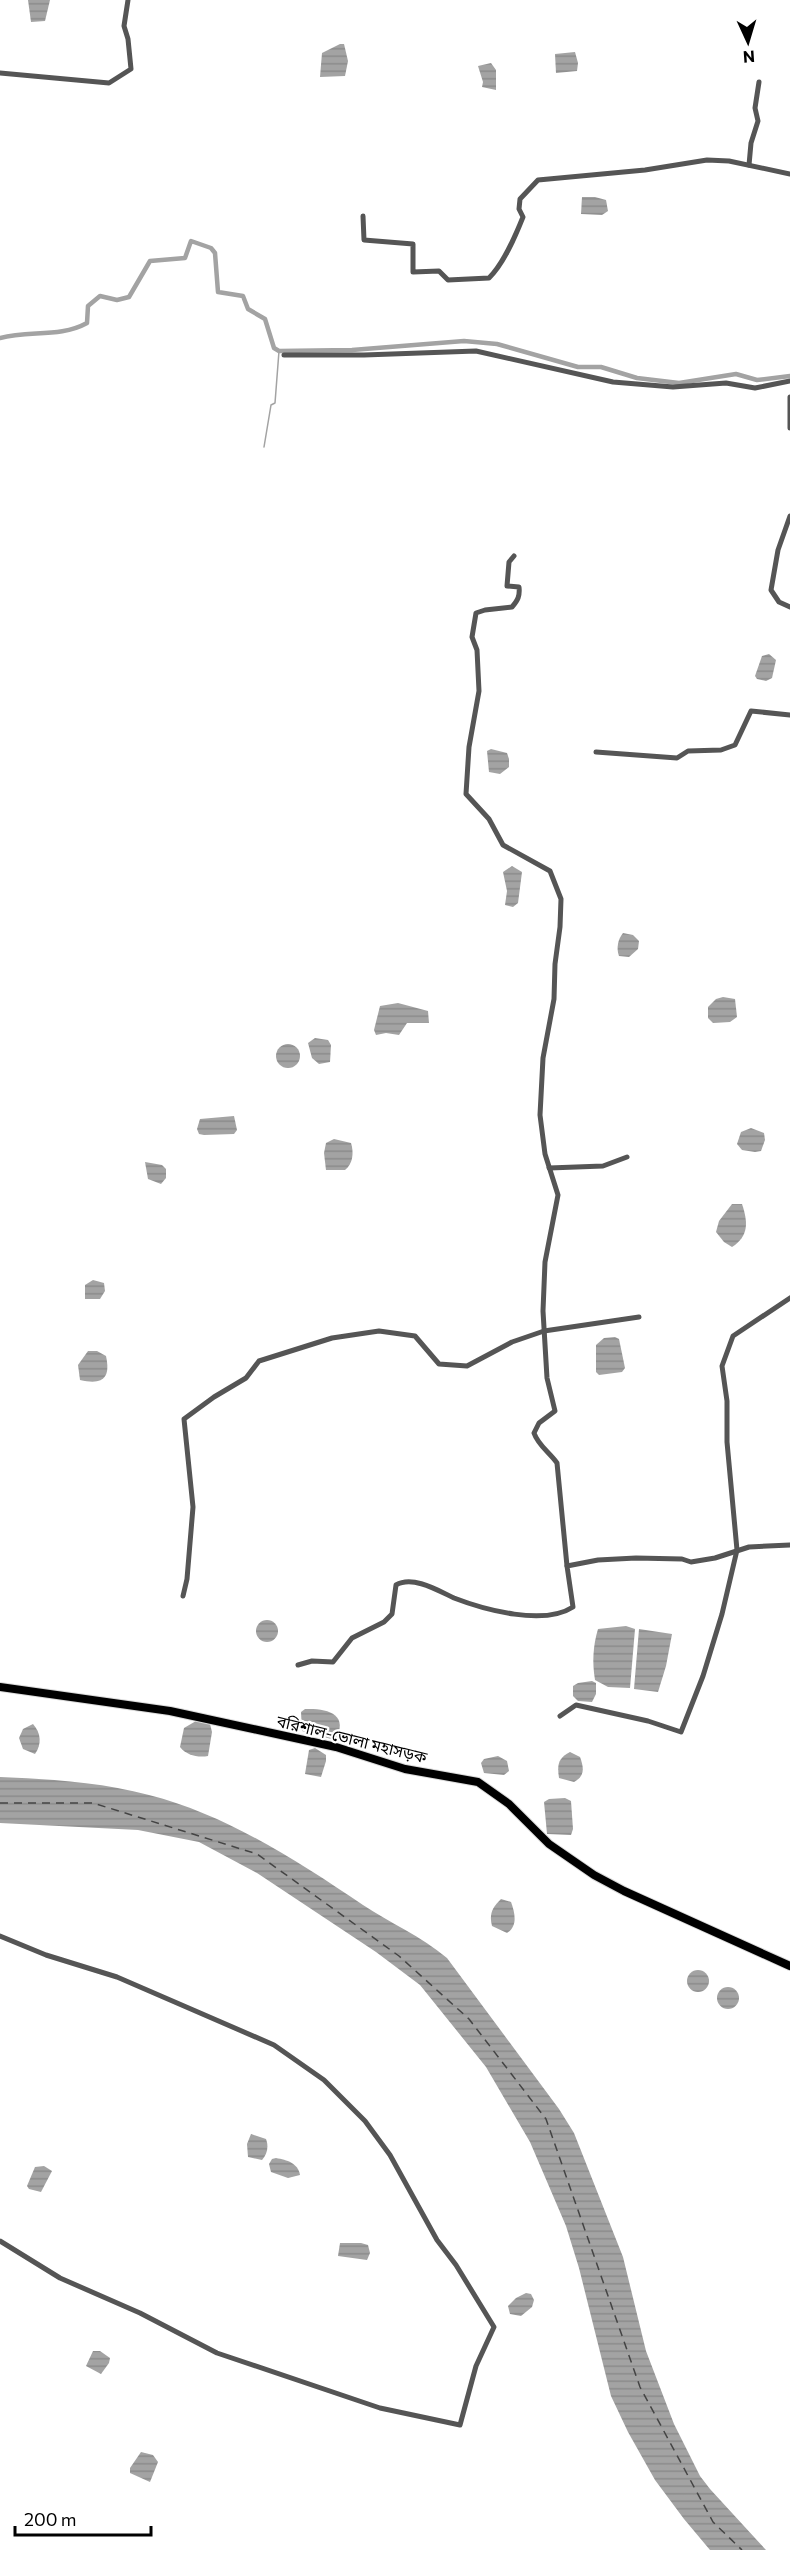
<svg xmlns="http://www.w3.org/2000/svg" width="790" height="2550" viewBox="0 0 790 2550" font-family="Commissioner,'Noto Sans Bengali',sans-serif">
<defs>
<pattern id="water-rules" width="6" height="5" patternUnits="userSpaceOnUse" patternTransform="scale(1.5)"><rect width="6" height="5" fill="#a3a3a3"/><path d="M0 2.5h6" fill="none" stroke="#8b8b8b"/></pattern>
</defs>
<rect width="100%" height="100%" fill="#fff"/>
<g fill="url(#water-rules)">
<path d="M28,0H50L45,21L31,22Z"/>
<path d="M340,44H344L348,61L345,76L320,77L322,53Z"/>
<path d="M575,52L578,63L577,71L556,73L555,54Z"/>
<path d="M491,63L496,70V90L482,87L483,82L478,66Z"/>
<path d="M582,197H595L606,200L608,211L602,215L581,214Z"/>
<path d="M769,654L776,660L772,678L766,681L757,679L755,676L762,656Z"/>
<path d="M491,749L507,753L509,759V767L500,774L489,772L487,751Z"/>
<path d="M512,866L522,872L518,903L513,907L505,905L507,891L503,872Z"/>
<path d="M623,933L633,935L639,941L638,949L629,957L619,956C616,948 618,939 623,933Z"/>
<path d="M723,997L735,999L737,1017L730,1022L713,1023L708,1018V1007L716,999Z"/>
<path d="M398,1003L428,1011L429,1023H407L399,1035L386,1033L376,1035L374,1030L380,1006Z"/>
<path d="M315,1038L328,1040L331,1045L330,1062L319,1064L312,1058L308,1043Z"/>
<circle cx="288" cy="1056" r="12"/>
<path d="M234,1116L237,1130L234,1134L204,1135L199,1134L197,1129L200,1119Z"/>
<path d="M751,1128L764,1133L765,1140L761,1151L755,1152L742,1150L737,1144L741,1132Z"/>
<path d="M334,1139L351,1143C354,1152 353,1164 345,1170H326L324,1153L326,1143Z"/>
<path d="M145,1162L162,1165L166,1169V1178L161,1184L148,1179Z"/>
<path d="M732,1204H742C748,1222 749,1236 732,1247L724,1242L716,1232L719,1221Z"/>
<path d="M93,1280L104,1283L105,1291L100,1299H85V1285Z"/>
<path d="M615,1337L619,1339L625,1368L622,1372L599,1375L596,1372V1345L604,1338Z"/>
<path d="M88,1351H97L106,1356C111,1379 102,1385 80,1380L78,1365Z"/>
<circle cx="267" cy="1631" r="11"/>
<path d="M626,1626L635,1629L630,1688L608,1687L595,1680C592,1662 593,1646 598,1629Z"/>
<path d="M639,1629L672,1634L666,1666L658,1692L634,1689Z"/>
<path d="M592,1681L596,1683V1694L592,1702L578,1701L573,1696V1686L578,1683Z"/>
<path d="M305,1709C327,1708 350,1714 335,1740L302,1731L301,1712Z"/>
<path d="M196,1721L210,1724L212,1732L208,1756C198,1758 186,1755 180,1747L184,1728Z"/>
<path d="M33,1724C41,1733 42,1744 35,1754L23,1749L19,1738L23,1729Z"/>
<path d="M315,1748L326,1755V1761L321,1777L305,1774L309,1750Z"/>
<path d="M570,1752L580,1757C584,1768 585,1776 574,1782L559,1778C557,1765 558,1758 570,1752Z"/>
<path d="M498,1756L507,1761L509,1771L504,1775L484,1773L481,1763L484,1759Z"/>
<path d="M0,1777C50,1779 100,1782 149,1795C227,1815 296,1860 363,1905C390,1923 421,1936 447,1958L559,2109L574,2133L623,2257L646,2351L674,2424L700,2476L710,2489L766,2550H710L684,2519L655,2480L628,2432L611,2396L579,2268L566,2226L530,2142L486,2067L420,1985L376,1952L257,1873L199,1842L138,1830L0,1823Z"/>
<path d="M565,1798L571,1801L573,1829L571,1835L547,1834L544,1802L549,1799Z"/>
<path d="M501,1899L511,1902C515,1913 518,1926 507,1933L492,1926C489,1914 492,1908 501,1899Z"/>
<circle cx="698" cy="1981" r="11"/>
<circle cx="728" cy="1998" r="11"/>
<path d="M251,2134L266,2139C269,2147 267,2154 262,2160L248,2157L247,2144Z"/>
<path d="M276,2158C287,2160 298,2163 300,2175L288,2178L271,2172L269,2164L272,2159Z"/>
<path d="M44,2166L52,2171L41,2192L29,2189L27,2186L35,2167Z"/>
<path d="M340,2243H361L368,2245L370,2253L367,2260L338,2256Z"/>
<path d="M526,2293L531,2294L534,2300L532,2307L521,2316L510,2314L508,2306L516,2298Z"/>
<path d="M93,2351H100L110,2358L109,2363L101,2374L86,2366Z"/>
<path d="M141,2452L153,2455L158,2462L150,2482L130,2473V2468Z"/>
</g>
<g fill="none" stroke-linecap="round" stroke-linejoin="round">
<path stroke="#a3a3a3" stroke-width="1.5" d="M264,447L271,405L275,403L279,351"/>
<path stroke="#a3a3a3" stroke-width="4.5" d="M0,338C29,330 60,338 87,323L88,306L100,296L117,300L129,297L150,261L185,258L191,241L211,248L215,253L218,292L243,296L248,309L265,319L274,348L279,351L352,350L464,341L497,344L578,367H601L637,378L679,383L736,374L757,380L790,376"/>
<path stroke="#444" stroke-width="1.5" stroke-dasharray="8 6" stroke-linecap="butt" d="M0,1803H93L257,1854L399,1956L469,2019L546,2119L640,2387L713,2522L742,2550"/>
<defs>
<path id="highway" d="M0,1687L170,1711L336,1747L405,1769L478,1782L509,1804L549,1844L594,1875L624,1891L790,1966"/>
</defs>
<use href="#highway" stroke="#dbdbdb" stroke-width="10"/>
<g stroke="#555" stroke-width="5">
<path d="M0,73L109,83L131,69L128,39L124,26L128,0"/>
<path d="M749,165L751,143L758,121L755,108L759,82"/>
<path d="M363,216L364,240L413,244V272L439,271L448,280L489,278C504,263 515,237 523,217L519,209L520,199L538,180L645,170L707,160L729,161L790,174"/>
<path d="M284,355H364L476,351L613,382L673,387L726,383L755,388L790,381"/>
<path d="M790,397V428"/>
<path d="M790,516L778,550L771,590L779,602L790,607"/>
<path d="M514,556L509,562L507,586L519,587C520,596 518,600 512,607L485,610L476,613L472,637L477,650L479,691L469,747L466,794L489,819L503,845L550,871L561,899L560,927L555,964L554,999L543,1058L540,1115L545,1154L558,1195L545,1262L543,1311L547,1378L555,1411L539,1423L534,1433C538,1445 549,1452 557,1463L567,1566"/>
<path d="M596,752L677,758L688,751L721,750L735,745L751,711L790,715"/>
<path d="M549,1168L603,1166L627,1157"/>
<path d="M183,1596L187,1579L193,1507L184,1419L214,1397L246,1378L259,1361L332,1338L379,1331L415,1336L439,1364L467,1366L512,1342L544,1331L639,1317"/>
<path d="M298,1665L312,1661L333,1662L352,1638L384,1622L392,1614L396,1585C413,1575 439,1591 454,1598C485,1610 544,1626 573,1607L567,1566L598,1560L636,1558L682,1559L691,1562L715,1558L749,1547L790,1545"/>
<path d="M560,1716L576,1705L648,1721L681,1732L703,1676L722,1614L737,1550L727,1442V1401L722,1366L733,1336L790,1298"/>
<path d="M0,1936L46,1955L117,1977L274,2045L324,2080L365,2121L390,2155L437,2240L456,2265L494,2327L476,2366L460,2425L380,2408L217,2353L140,2313L60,2278L0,2241"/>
</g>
<use href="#highway" stroke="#000" stroke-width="8"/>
</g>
<g text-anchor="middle" stroke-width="4.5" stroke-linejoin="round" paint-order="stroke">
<g font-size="16" fill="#000" stroke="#fff">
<text transform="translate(352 1739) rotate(14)" y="6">বরিশাল-ভোলা মহাসড়ক</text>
</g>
</g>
<g transform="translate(748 42) rotate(176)" stroke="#ffffff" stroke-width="4.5" paint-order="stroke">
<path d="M0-4.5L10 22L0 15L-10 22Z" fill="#000000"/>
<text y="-9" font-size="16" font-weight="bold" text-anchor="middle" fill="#000000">N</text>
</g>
<path d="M15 2526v9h136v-9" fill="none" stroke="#000000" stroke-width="3"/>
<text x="24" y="2526" font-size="18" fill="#000000" stroke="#ffffff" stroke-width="4.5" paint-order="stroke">200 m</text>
</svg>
